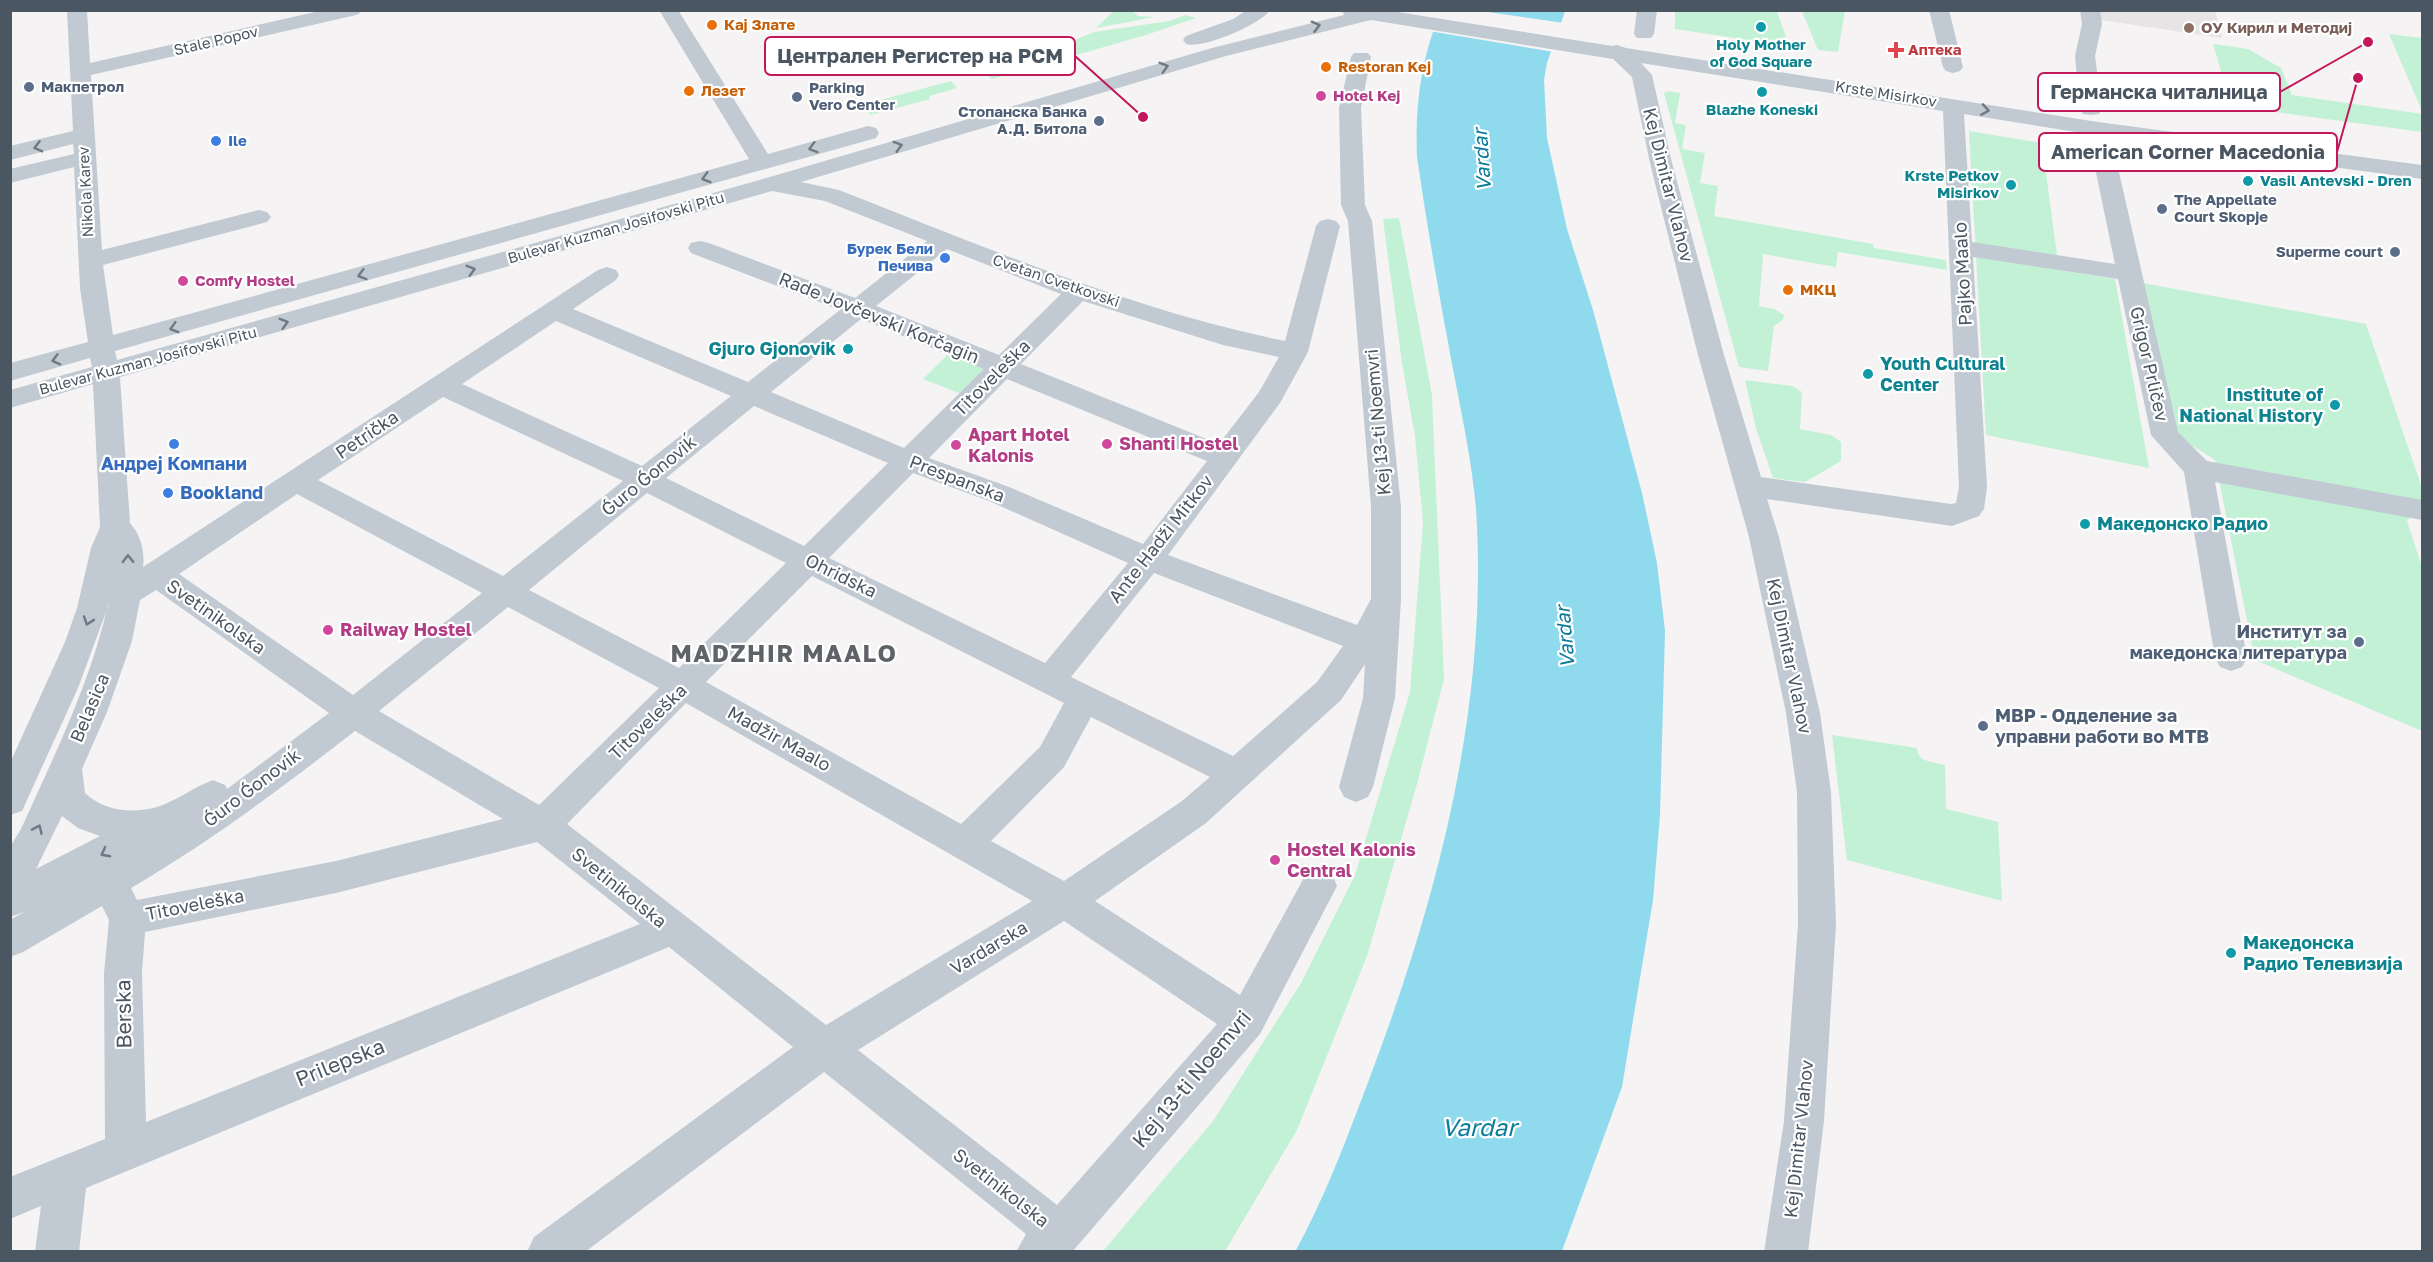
<svg xmlns="http://www.w3.org/2000/svg" width="2433" height="1262" viewBox="0 0 2433 1262" font-family="'Golos Text',sans-serif">
<rect width="100%" height="100%" fill="#f5f3f3"/>
<path fill="#e6e4e5" d="M2093,11H2215L2222,38L2094,19Z"/>
<g fill="#c3f1d5">
<path d="M1115,10L1132,11L1138,16L1154,17L1096,28Z"/>
<path d="M1675,11H1777L1789,46L1675,29Z"/>
<path d="M1802,11H1845L1838,52L1818,50Z"/>
<path d="M1185,15L1196,18L1146,35L992,79L981,70L1042,54L1094,32L1170,21Z"/>
<path d="M2389,34L2422,38V111Z"/>
<path d="M2213,44L2248,49L2281,68L2292,95L2422,114V132L2231,106Z"/>
<path d="M951,81L957,88L929,96L930,99L870,115L862,105Z"/>
<path d="M1668,91L1680,93L1675,123L1686,125L1682,149L1705,153L1700,183L1718,186L1714,216L1873,244L1874,248L1946,260L1947,270L1838,252L1836,267L1763,254L1759,306L1774,309L1784,315L1783,320L1774,326L1768,371L1739,367L1664,93Z"/>
<path d="M1969,131L2042,143L2059,270L2115,279L2149,468L1986,435Z"/>
<path d="M1399,218L1432,395L1444,679L1417,784L1367,956L1297,1130L1225,1251H1103L1213,1121L1301,983L1355,875L1410,692L1423,523L1415,436L1402,363L1383,219Z"/>
<path d="M2143,283L2366,324L2422,488V499L2407,521L2422,567V731L2255,660L2215,460L2175,435Z"/>
<path d="M949,353L990,368L964,395L923,379Z"/>
<path d="M1745,380L1792,386L1802,392L1800,429L1831,435L1841,442V461L1805,482L1773,478L1756,428Z"/>
<path d="M1832,735L1917,748C1917,762 1933,762 1945,765L1946,809L1998,822L2002,901L1847,860Z"/>
</g>
<path fill="#90daee" d="M1441,11H1565L1547,63L1544,80L1547,138L1567,229L1593,310L1642,493L1657,563L1665,631L1660,815L1653,900L1635,1008L1622,1087L1562,1251L1295,1252C1324,1199 1346,1141 1367,1085C1437,901 1489,707 1476,509C1472,461 1461,411 1452,364C1439,295 1427,226 1417,157C1415,105 1421,58 1441,11Z"/>
<path fill="#f5f3f3" d="M1438,10L1481,11L1564,23L1554,52L1429,31Z"/>
<g fill="none" stroke-linecap="round" stroke-linejoin="round">
<g fill="#c1cad2" fill-rule="evenodd">
<path d="M67,10H87L90,63L324,10H361L359,14L352,16L91,75L102,250L259,210L267,212L271,217L267,222L103,265L113,335L749,159L659,10H678L768,154L868,126L876,128L879,133L876,138L115,351L117,360L763,179L1212,48L1344,15L1342,10H1385L1612,46L1617,45L1626,48L2098,122L2422,165V179L2111,137L2178,432L2207,461L2422,500V520L2215,482L2247,658L2242,667L2231,671L2220,667L2215,658L2184,472L2151,435L2118,279L1973,257L1987,487L1984,509L1979,516L1952,526L1767,499L1779,537L1820,713L1831,792L1836,924L1824,1121L1808,1252H1764L1784,1121L1798,924L1797,792L1786,713L1749,537L1698,355L1650,163L1632,77L1613,59L1371,20L1226,56L801,182L839,190C985,247 1131,310 1285,341L1316,226L1320,221L1328,219L1336,221L1340,226L1308,352L1280,403L1168,555L1357,625L1371,599V507L1348,221L1341,205L1339,108L1351,57L1354,53H1368L1371,57L1361,108L1365,205L1372,221L1401,507V599L1395,698L1373,787L1368,797L1356,802L1344,797L1339,787L1363,698L1365,664L1341,700L1206,823L1095,901L1240,995L1306,874L1319,870L1332,874L1337,886L1260,1034L1072,1252H1016L1026,1234L824,1072L585,1252H527L534,1237L793,1047L669,947L86,1188L79,1252H35L41,1206L10,1219V1177L105,1139L104,973L109,920L102,906L23,952L10,957V920L24,912L10,917V847L21,829C54,756 90,684 108,605L109,604L78,688L27,800L22,811L10,815V763L65,642L77,608L91,548L100,527L93,384L10,408V390L92,367L90,358L10,381V363L88,342L80,288L74,167L10,183V169L74,154L73,144L10,160V146L73,131ZM1641,63L1943,111L1959,487L1956,503L1951,504L1761,477L1724,355L1672,163L1652,75ZM1964,114L2088,134L2115,264L1972,242ZM772,191L825,201L927,241L855,298L709,243L700,241L691,243L688,248L691,253L840,310L748,382L573,309L616,280L619,275L616,270L607,267L598,270L143,567C145,552 141,535 130,523L120,377ZM947,249L1061,294L999,355L876,306ZM1083,301L1223,345L1279,357L1259,392L1219,444L1021,364ZM861,319L984,369L904,448L771,392ZM556,321L731,396L642,466L462,384ZM1007,379L1207,461L1143,544L1009,487L929,458ZM443,397L623,481L503,576L318,480ZM754,406L888,463L804,546L666,478ZM913,473L989,501L1128,563L1045,663L829,558ZM647,493L786,563L679,668L529,590ZM297,494L482,593L353,695L179,574ZM1154,573L1343,646L1317,682L1233,756L1071,677ZM812,576L1064,703L1040,747L961,824L706,682ZM156,590L329,713L227,789L225,785L213,780C194,787 176,801 157,807C133,814 103,811 85,793L82,769L107,712L132,641L140,600ZM508,607L659,688L539,805L379,711ZM686,703L1032,901L826,1025L567,824ZM1091,717L1210,777L1182,801L1064,881L991,841L1064,767ZM355,731L503,819L336,861L137,900L131,888C210,842 283,787 355,731ZM62,816L78,828L100,836L36,869ZM537,842L640,924L146,1122L142,973L145,932L336,893ZM1064,921L1217,1024L1057,1205L858,1050Z"/>
<path d="M1247,10H1270C1260,25 1203,49 1186,44L1183,40L1186,36L1233,19Z"/>
<path d="M1637,10H1657L1654,34L1651,38H1637L1634,34Z"/>
<path d="M1929,10H1949L1963,67L1960,71L1953,73L1946,71L1943,67Z"/>
<path d="M2080,10H2100L2102,24L2095,56L2102,109L2099,114L2091,115L2083,114L2080,109L2075,56L2082,24Z"/>
</g>
</g>
<defs><path id="oneway-chevron" d="M-2-3.5L2.5 0L-2 3.5" fill="none" stroke-width="1.6" stroke-linecap="round" stroke-linejoin="round" transform="scale(1.5)"/></defs>
<g stroke="#6e7983">
<use href="#oneway-chevron" transform="translate(1316 26) rotate(-15)"/>
<use href="#oneway-chevron" transform="translate(1164 67) rotate(-16)"/>
<use href="#oneway-chevron" transform="translate(1985 110) rotate(9)"/>
<use href="#oneway-chevron" transform="translate(898 146) rotate(-16)"/>
<use href="#oneway-chevron" transform="translate(38 147) rotate(166)"/>
<use href="#oneway-chevron" transform="translate(813 148) rotate(164)"/>
<use href="#oneway-chevron" transform="translate(706 178) rotate(164)"/>
<use href="#oneway-chevron" transform="translate(471 270) rotate(-16)"/>
<use href="#oneway-chevron" transform="translate(362 275) rotate(164)"/>
<use href="#oneway-chevron" transform="translate(284 323) rotate(-16)"/>
<use href="#oneway-chevron" transform="translate(174 328) rotate(164)"/>
<use href="#oneway-chevron" transform="translate(56 360) rotate(165)"/>
<use href="#oneway-chevron" transform="translate(128 559) rotate(-91)"/>
<use href="#oneway-chevron" transform="translate(88 621) rotate(109)"/>
<use href="#oneway-chevron" transform="translate(38 829) rotate(-66)"/>
<use href="#oneway-chevron" transform="translate(105 853) rotate(152)"/>
</g>
<g fill="#e8710a" stroke="#fff" stroke-width="2">
<circle cx="712" cy="25" r="6"/>
<circle cx="1326" cy="67" r="6"/>
<circle cx="689" cy="91" r="6"/>
<circle cx="1788" cy="290" r="6"/>
</g>
<g fill="#0f9aa8" stroke="#fff" stroke-width="2">
<circle cx="1761" cy="27" r="6"/>
<circle cx="1762" cy="92" r="6"/>
<circle cx="2248" cy="181" r="6"/>
<circle cx="2011" cy="185" r="6"/>
<circle cx="848" cy="349" r="6"/>
<circle cx="1868" cy="374" r="6"/>
<circle cx="2335" cy="405" r="6"/>
<circle cx="2085" cy="524" r="6"/>
<circle cx="2231" cy="953" r="6"/>
</g>
<circle fill="#8d6e63" stroke="#fff" stroke-width="2" cx="2189" cy="28" r="6"/>
<path fill="#e0444e" stroke="#fff" stroke-width="2" d="M1893 41h6v6h6v6h-6v6h-6v-6h-6v-6h6z"/>
<g fill="#5c6f8a" stroke="#fff" stroke-width="2">
<circle cx="29" cy="87" r="6"/>
<circle cx="797" cy="97" r="6"/>
<circle cx="1099" cy="121" r="6"/>
<circle cx="2162" cy="209" r="6"/>
<circle cx="2395" cy="252" r="6"/>
<circle cx="2359" cy="642" r="6"/>
<circle cx="1983" cy="726" r="6"/>
</g>
<g fill="#d1479c" stroke="#fff" stroke-width="2">
<circle cx="1321" cy="96" r="6"/>
<circle cx="183" cy="281" r="6"/>
<circle cx="1107" cy="444" r="6"/>
<circle cx="956" cy="445" r="6"/>
<circle cx="328" cy="630" r="6"/>
<circle cx="1275" cy="860" r="6"/>
</g>
<g fill="#3f7fe0" stroke="#fff" stroke-width="2">
<circle cx="216" cy="141" r="6"/>
<circle cx="945" cy="258" r="6"/>
<circle cx="174" cy="444" r="6"/>
<circle cx="168" cy="493" r="6"/>
</g>
<g text-anchor="middle" stroke-width="4.5" stroke-linejoin="round" paint-order="stroke">
<g font-size="15" font-weight="bold" fill="#c56008" stroke="#fff" text-anchor="start">
<text x="724" y="30">Кај Злате</text>
<text x="1338" y="72">Restoran Kej</text>
<text x="701" y="96">Лезет</text>
<text x="1800" y="295">МКЦ</text>
</g>
<g font-size="15" font-weight="bold" fill="#785e54" stroke="#fff" text-anchor="start">
<text x="2201" y="33">ОУ Кирил и Методиј</text>
</g>
<g font-size="15" fill="#4a5661" stroke="#fff">
<text transform="translate(216 41) rotate(-13)" y="5">Stale Popov</text>
<text transform="translate(1886 94) rotate(9)" y="5">Krste Misirkov</text>
<text transform="translate(86 192) rotate(-93)" y="5">Nikola Karev</text>
<text transform="translate(616 228) rotate(-16)" y="5">Bulevar Kuzman Josifovski Pitu</text>
<text transform="translate(1056 281) rotate(19)" y="5">Cvetan Cvetkovski</text>
<text transform="translate(148 361) rotate(-15)" y="5">Bulevar Kuzman Josifovski Pitu</text>
</g>
<g font-size="15" font-weight="bold" fill="#0d838f" stroke="#fff">
<text x="1761" y="50">Holy Mother<tspan x="1761" dy="17">of God Square</tspan></text>
<text x="1762" y="115">Blazhe Koneski</text>
<text x="1999" y="181" text-anchor="end">Krste Petkov<tspan x="1999" dy="17">Misirkov</tspan></text>
<text x="2260" y="186" text-anchor="start">Vasil Antevski - Dren</text>
</g>
<g font-size="15" font-weight="bold" fill="#be3a42" stroke="#fff" text-anchor="start">
<text x="1908" y="55">Аптека</text>
</g>
<g font-size="15" font-weight="bold" fill="#4e5e75" stroke="#fff" text-anchor="start">
<text x="41" y="92">Макпетрол</text>
<text x="809" y="93">Parking<tspan x="809" dy="17">Vero Center</tspan></text>
<text x="1087" y="117" text-anchor="end">Стопанска Банка<tspan x="1087" dy="17">А.Д. Битола</tspan></text>
<text x="2174" y="205">The Appellate<tspan x="2174" dy="17">Court Skopje</tspan></text>
<text x="2383" y="257" text-anchor="end">Superme court</text>
</g>
<g font-size="15" font-weight="bold" fill="#b23c85" stroke="#fff" text-anchor="start">
<text x="1333" y="101">Hotel Kej</text>
<text x="195" y="286">Comfy Hostel</text>
</g>
<g font-size="15" font-weight="bold" fill="#366cbe" stroke="#fff" text-anchor="start">
<text x="228" y="146">Ile</text>
<text x="933" y="254" text-anchor="end">Бурек Бели<tspan x="933" dy="17">Печива</tspan></text>
</g>
<g font-size="18" fill="#4a5661" stroke="#fff">
<text transform="translate(1668 185) rotate(76)" y="6">Kej Dimitar Vlahov</text>
<text transform="translate(1963 274) rotate(-93)" y="6">Pajko Maalo</text>
<text transform="translate(879 318) rotate(22)" y="6">Rade Jovčevski Korčagin</text>
<text transform="translate(2149 364) rotate(77)" y="6">Grigor Prličev</text>
<text transform="translate(992 378) rotate(-45)" y="6">Titoveleška</text>
<text transform="translate(1378 422) rotate(-95)" y="6">Kej 13-ti Noemvri</text>
<text transform="translate(367 435) rotate(-34)" y="6">Petrička</text>
<text transform="translate(649 476) rotate(-39)" y="6">Ǵuro Ǵonoviḱ</text>
<text transform="translate(957 479) rotate(21)" y="6">Prespanska</text>
<text transform="translate(1161 539) rotate(-52)" y="6">Ante Hadži Mitkov</text>
<text transform="translate(841 576) rotate(26)" y="6">Ohridska</text>
<text transform="translate(216 617) rotate(35)" y="6">Svetinikolska</text>
<text transform="translate(1789 656) rotate(78)" y="6">Kej Dimitar Vlahov</text>
<text transform="translate(90 708) rotate(-67)" y="6">Belasica</text>
<text transform="translate(648 722) rotate(-44)" y="6">Titoveleška</text>
<text transform="translate(779 739) rotate(29)" y="6">Madžir Maalo</text>
<text transform="translate(252 788) rotate(-37)" y="6">Ǵuro Ǵonoviḱ</text>
<text transform="translate(619 888) rotate(39)" y="6">Svetinikolska</text>
<text transform="translate(195 905) rotate(-11)" y="6">Titoveleška</text>
<text transform="translate(989 948) rotate(-31)" y="6">Vardarska</text>
<text transform="translate(1799 1139) rotate(-84)" y="6">Kej Dimitar Vlahov</text>
<text transform="translate(1001 1188) rotate(38)" y="6">Svetinikolska</text>
</g>
<g font-size="18" font-weight="bold" fill="#0d838f" stroke="#fff" text-anchor="start">
<text x="836" y="355" text-anchor="end">Gjuro Gjonovik</text>
<text x="1880" y="370">Youth Cultural<tspan x="1880" dy="21">Center</tspan></text>
<text x="2323" y="401" text-anchor="end">Institute of<tspan x="2323" dy="21">National History</tspan></text>
<text x="2097" y="530">Македонско Радио</text>
<text x="2243" y="949">Македонска<tspan x="2243" dy="21">Радио Телевизија</tspan></text>
</g>
<g font-size="18" font-weight="bold" fill="#b23c85" stroke="#fff" text-anchor="start">
<text x="968" y="441">Apart Hotel<tspan x="968" dy="21">Kalonis</tspan></text>
<text x="1119" y="450">Shanti Hostel</text>
<text x="340" y="636">Railway Hostel</text>
<text x="1287" y="856">Hostel Kalonis<tspan x="1287" dy="21">Central</tspan></text>
</g>
<g font-size="18" font-weight="bold" fill="#366cbe" stroke="#fff">
<text x="174" y="470">Андреј Компани</text>
<text x="180" y="499" text-anchor="start">Bookland</text>
</g>
<g font-size="18" font-weight="bold" fill="#4e5e75" stroke="#fff" text-anchor="end">
<text x="2347" y="638">Институт за<tspan x="2347" dy="21">македонска литература</tspan></text>
<text x="1995" y="722" text-anchor="start">МВР - Одделение за<tspan x="1995" dy="21">управни работи во МТВ</tspan></text>
</g>
<g font-size="20" font-style="italic" fill="#0c7c9b" stroke="#fff">
<text transform="translate(1482 160) rotate(-94)" y="7">Vardar</text>
<text transform="translate(1565 637) rotate(-95)" y="7">Vardar</text>
</g>
<g font-size="21" fill="#4a5661" stroke="#fff">
<text transform="translate(124 1014) rotate(-91)" y="7">Berska</text>
<text transform="translate(340 1063) rotate(-22)" y="7">Prilepska</text>
<text transform="translate(1192 1079) rotate(-50)" y="7">Kej 13-ti Noemvri</text>
</g>
<g font-size="24" font-weight="bold" letter-spacing="1.5" fill="#5f6368" stroke="#fff">
<text x="784" y="662">MADZHIR MAALO</text>
</g>
<g font-size="24" font-style="italic" fill="#0c7c9b" stroke="#fff">
<text x="1479" y="1136">Vardar</text>
</g>
</g>
<path fill="none" stroke="#c2185b" stroke-width="2" d="M1143 117L1075 56M2368 42L2280 92M2358 78L2337 152"/>
<g fill="#c2185b" stroke="#fff" stroke-width="2">
<circle cx="1143" cy="117" r="6"/>
<circle cx="2368" cy="42" r="6"/>
<circle cx="2358" cy="78" r="6"/>
</g>
<g fill="#fff" stroke="#c2185b" stroke-width="2">
<rect x="765" y="37" width="310" height="38" rx="6"/>
<rect x="2038" y="73" width="242" height="38" rx="6"/>
<rect x="2039" y="133" width="298" height="38" rx="6"/>
</g>
<g font-size="20" text-anchor="middle" font-weight="bold" fill="#4a5661">
<text x="920" y="63">Централен Регистер на РСМ</text>
<text x="2159" y="99">Германска читалница</text>
<text x="2188" y="159">American Corner Macedonia</text>
</g>
<rect width="2433" height="1262" fill="none" stroke="#4a5661" stroke-width="24"/>
</svg>
